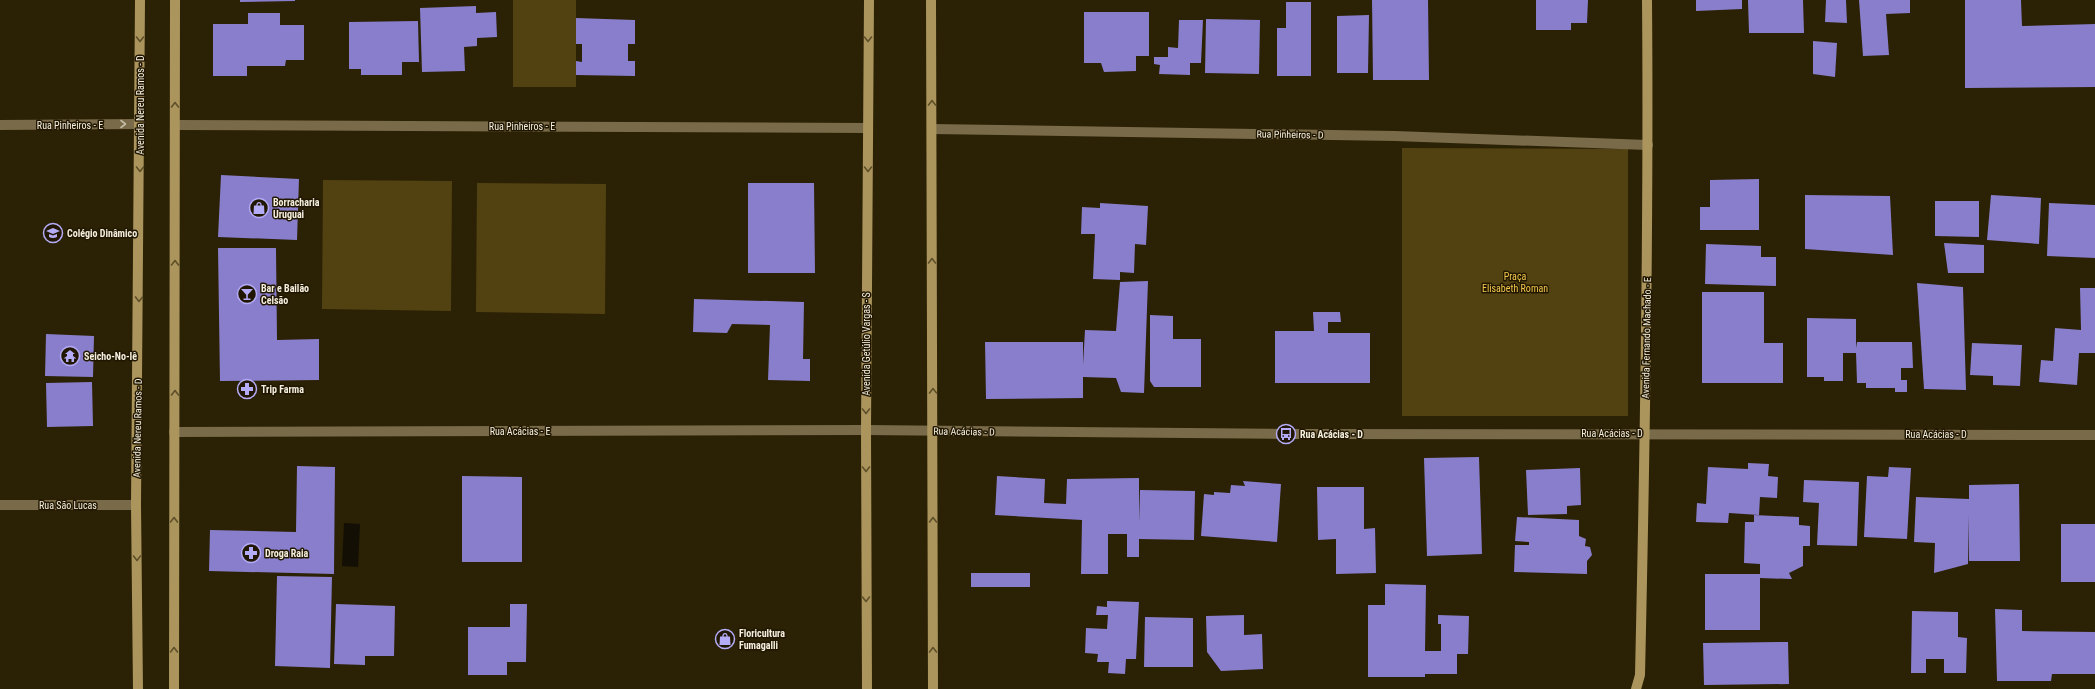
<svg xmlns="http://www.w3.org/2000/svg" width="2095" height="689" viewBox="0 0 2095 689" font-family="'Roboto Condensed',sans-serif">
<rect width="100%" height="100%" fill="#2b2105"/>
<g fill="#534211">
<rect x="513" y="0" width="63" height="87"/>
<path d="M1402,148L1628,149V416H1402Z"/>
<path d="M323,180L452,181L451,311L322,309Z"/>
<path d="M477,183L606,184L605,314L476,312Z"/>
</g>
<path fill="#140f05" d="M344,523L360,524L358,567L342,566Z"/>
<g fill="#897ecc">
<path d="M240,0H295V1L240,2Z"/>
<path d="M1372,0H1428L1429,80H1373Z"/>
<path d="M1536,0H1588L1587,23H1571V30H1536Z"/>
<path d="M1696,0H1742V9L1696,11Z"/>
<path d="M1748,0H1803L1804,33H1749Z"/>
<path d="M1826,0H1846L1847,23L1825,22Z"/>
<path d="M1859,0H1910V13L1886,14L1889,55L1863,56Z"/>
<path d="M1965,0H2021L2022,26L2095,24V87L1965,88Z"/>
<path d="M1286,2H1311V76H1277V28H1286Z"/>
<path d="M476,6V13L496,12L497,37L477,38V46L464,47L465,71L422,72L420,8Z"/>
<path d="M1084,12H1149V56H1136V71L1104,72L1101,63H1084Z"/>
<path d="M248,13H280V25H304V60H286L285,66H247V76H213V24H248Z"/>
<path d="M1369,15L1368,73H1337V16Z"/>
<path d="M576,18L635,20V44H628V61H635V76L576,75V61L582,62V44H576Z"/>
<path d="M1206,19L1260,20L1259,74L1205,73Z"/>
<path d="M1179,20H1203L1201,63H1190V75L1159,74L1160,65L1154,64V57H1168V47L1178,48Z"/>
<path d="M418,21L419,62H402V75H361V69H349V22Z"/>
<path d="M1813,41L1837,43L1835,77L1813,74Z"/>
<path d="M221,175L299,179L297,240L218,237Z"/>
<path d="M1759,179V230H1700V207H1710V180Z"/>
<path d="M748,183H814L815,273H748Z"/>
<path d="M1805,195L1890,196L1893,255L1805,249Z"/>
<path d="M1991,195L2041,198L2039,244L1987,240Z"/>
<path d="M1935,201H1979V237L1935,236Z"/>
<path d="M1100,203L1148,206L1146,245L1135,244L1134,273L1120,272V280L1093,279L1095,234H1081L1082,207L1100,208Z"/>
<path d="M2049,203L2095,205V258L2047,256Z"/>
<path d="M1944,243L1984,245V273H1948Z"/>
<path d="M1706,244L1761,246V257H1776V286L1705,284Z"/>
<path d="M218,248H276L277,340L319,339V380L220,381Z"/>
<path d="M1148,281L1144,393L1121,392L1116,378L1083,377V398L986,399L985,342H1083V365L1085,330L1116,331L1120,282Z"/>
<path d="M1917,283L1963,287L1966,390L1924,389Z"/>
<path d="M2080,288H2095V353H2079L2077,385L2039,382L2041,360L2053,361L2055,328L2081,330Z"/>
<path d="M1702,292H1764V343H1783V383H1702Z"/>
<path d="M694,299L804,302L803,359H810V381L768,380L770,325L732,324L727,333L693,332Z"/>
<path d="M1313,312H1340L1341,322H1328V333H1370V383H1275V331H1314Z"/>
<path d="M1150,315L1173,316V339H1201V387H1154L1150,381Z"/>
<path d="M1807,318L1856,319V348L1857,342H1912L1913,368H1901V380H1907V392H1895V388H1866V383H1857L1856,353H1843V381H1824V377H1807Z"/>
<path d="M46,334L94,336L93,377L45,376Z"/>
<path d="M1972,343L2022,345L2020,386L1993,385V376L1970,375Z"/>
<path d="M92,382L93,426L47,427L46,383Z"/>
<path d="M1479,457L1482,554L1427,556L1424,458Z"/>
<path d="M1748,463L1769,464L1768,476L1778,477L1777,498L1760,497L1759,515L1729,513L1728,523L1696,522L1697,503L1706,504L1708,467L1748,469Z"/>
<path d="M297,466L335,467L334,574L209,571L210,530L296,532Z"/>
<path d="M1889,467L1911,468L1907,539L1864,537L1867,476L1888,477Z"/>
<path d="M1580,468L1581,505L1567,506V514L1528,515L1526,470Z"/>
<path d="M462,476L522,477V562H462Z"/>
<path d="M997,476L1045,479L1044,503L1066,504L1067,479L1139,478V522L1140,490L1195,491L1194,540L1139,539V557H1127V534H1108V574H1081L1082,520L995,515Z"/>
<path d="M1804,480L1859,482L1857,546L1817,545L1819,503L1803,502Z"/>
<path d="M1243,481L1281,484L1277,542L1201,536L1204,494L1214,495V492L1230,493L1231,485L1245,486Z"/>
<path d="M2019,484L2020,561H1969V515L1968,564L1934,573L1935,543L1914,542L1916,497L1969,499V485Z"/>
<path d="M1317,487H1364V529L1375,528L1376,573L1336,574V539L1318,540Z"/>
<path d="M1754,515L1799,517V525L1810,526V546H1803V566L1789,573L1792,579L1760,578V630H1705V574H1760V564L1744,563L1745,522H1754Z"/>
<path d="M1517,517L1579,520V536L1586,539L1585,546L1590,547L1592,555L1587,561V574L1514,572L1515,545H1529V542L1515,541Z"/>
<rect x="2061" y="524" width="34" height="58"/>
<rect x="971" y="573" width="59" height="14"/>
<path d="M277,576L332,577L330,668L275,666Z"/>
<path d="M1385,584L1426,585L1425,651H1441V624H1438V615L1469,616L1468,654H1457V674H1425V677H1368V605H1385Z"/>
<path d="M1107,601L1139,602L1136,659H1126L1125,674L1108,673L1109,662H1097L1098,654L1085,653L1086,628L1107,629L1108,615H1096L1097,606L1107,607Z"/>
<path d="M336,604L395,606L394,656H365V665L334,664Z"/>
<path d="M510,604H527L526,662H507V675H468V627H510Z"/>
<path d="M1995,609L2022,610V631L2095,632V674H2052L2051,681H1997Z"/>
<path d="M1912,611L1958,612V637L1967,638L1966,673H1944V659H1926V673H1911Z"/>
<path d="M1244,615V635L1262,634L1263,669L1221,671L1207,652L1206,616Z"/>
<path d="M1145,617L1193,618V667H1144Z"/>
<path d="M1788,642L1789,684L1704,685L1703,643Z"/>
</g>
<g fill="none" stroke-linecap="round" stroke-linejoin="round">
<g stroke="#796b49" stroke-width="10">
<path d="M0,125L140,124"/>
<path d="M175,125L868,128"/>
<path d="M932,129L1395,136L1648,145"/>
<path d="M174,432L866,430L1286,434L2095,435"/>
<path d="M0,505H136"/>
</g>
<g stroke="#ab955d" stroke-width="10">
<path d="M931,0L933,689"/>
<path d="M138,689L136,505L140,0"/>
<path d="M174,689L175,0"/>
<path d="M867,689L866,430L869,0"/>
<path d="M1636,689L1640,675C1645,450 1649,225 1647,0"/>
</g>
</g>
<defs><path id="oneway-chevron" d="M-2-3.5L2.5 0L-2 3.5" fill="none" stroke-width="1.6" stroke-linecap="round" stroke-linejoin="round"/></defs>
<g stroke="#5f502a">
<use href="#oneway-chevron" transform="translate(140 39) rotate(90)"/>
<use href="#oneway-chevron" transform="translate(868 39) rotate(90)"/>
<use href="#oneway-chevron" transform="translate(932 103) rotate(-90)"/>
<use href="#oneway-chevron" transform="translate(175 105) rotate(-90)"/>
<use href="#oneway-chevron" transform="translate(140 169) rotate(90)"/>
<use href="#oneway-chevron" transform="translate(868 169) rotate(90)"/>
<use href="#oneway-chevron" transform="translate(932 261) rotate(-90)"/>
<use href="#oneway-chevron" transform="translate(175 263) rotate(-90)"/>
<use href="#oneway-chevron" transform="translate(139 299) rotate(91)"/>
<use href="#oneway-chevron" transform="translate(933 391) rotate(-91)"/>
<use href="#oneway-chevron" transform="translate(175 393) rotate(-90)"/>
<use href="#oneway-chevron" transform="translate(866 411) rotate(90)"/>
<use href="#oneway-chevron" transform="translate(866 469) rotate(90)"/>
<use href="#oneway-chevron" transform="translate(174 520) rotate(-90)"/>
<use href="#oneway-chevron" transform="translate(933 520) rotate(-90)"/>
<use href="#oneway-chevron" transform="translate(137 558) rotate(90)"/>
<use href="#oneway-chevron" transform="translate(866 599) rotate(90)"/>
<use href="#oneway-chevron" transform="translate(174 650) rotate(-90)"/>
<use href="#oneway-chevron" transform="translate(933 650) rotate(-90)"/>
</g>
<use stroke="#c3baa3" href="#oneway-chevron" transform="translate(123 124)"/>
<defs>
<symbol id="shop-ring" viewBox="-11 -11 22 22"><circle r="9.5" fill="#211700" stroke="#b5acf8" stroke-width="1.5"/><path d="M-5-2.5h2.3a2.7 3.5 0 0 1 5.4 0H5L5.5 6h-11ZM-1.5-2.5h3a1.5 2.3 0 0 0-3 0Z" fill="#b5acf8"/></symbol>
<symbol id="school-ring" viewBox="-11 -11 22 22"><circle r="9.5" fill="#211700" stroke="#b5acf8" stroke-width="1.5"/><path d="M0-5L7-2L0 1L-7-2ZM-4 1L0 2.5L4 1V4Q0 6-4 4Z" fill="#b5acf8"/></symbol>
<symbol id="bar-ring" viewBox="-11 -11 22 22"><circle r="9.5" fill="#211700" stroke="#b5acf8" stroke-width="1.5"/><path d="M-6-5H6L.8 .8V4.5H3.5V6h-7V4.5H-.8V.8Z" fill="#b5acf8"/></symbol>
<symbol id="temple-ring" viewBox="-11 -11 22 22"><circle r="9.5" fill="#211700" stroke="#b5acf8" stroke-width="1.5"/><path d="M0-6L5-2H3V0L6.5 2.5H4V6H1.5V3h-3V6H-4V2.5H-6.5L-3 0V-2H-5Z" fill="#b5acf8"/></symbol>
<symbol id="pharmacy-ring" viewBox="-11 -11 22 22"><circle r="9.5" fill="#211700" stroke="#b5acf8" stroke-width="1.5"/><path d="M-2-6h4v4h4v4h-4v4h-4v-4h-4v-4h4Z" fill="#b5acf8"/></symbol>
<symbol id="bus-ring" viewBox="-11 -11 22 22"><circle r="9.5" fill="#211700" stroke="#b5acf8" stroke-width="1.5"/><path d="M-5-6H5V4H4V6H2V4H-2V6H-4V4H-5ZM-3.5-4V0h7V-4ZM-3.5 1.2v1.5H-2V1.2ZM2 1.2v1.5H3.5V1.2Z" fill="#b5acf8"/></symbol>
</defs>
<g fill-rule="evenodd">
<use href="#shop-ring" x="248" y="197" width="22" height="22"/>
<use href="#school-ring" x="42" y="222" width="22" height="22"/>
<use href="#bar-ring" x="236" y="283" width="22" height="22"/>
<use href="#temple-ring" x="59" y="345" width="22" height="22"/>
<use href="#pharmacy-ring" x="236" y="378" width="22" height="22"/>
<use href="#bus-ring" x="1275" y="423" width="22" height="22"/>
<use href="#pharmacy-ring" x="240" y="542" width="22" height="22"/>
<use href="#shop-ring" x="714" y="628" width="22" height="22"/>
</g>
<g text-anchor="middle" stroke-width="3" stroke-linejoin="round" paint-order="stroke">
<g font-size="10" fill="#f5efdf" stroke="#211700">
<text transform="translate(140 105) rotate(-90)" y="4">Avenida Nereu Ramos - D</text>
<text x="70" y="129">Rua Pinheiros - E</text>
<text x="522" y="130">Rua Pinheiros - E</text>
<text transform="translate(1290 134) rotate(1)" y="4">Rua Pinheiros - D</text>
<text transform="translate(1646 338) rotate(-89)" y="4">Avenida Fernando Machado - E</text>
<text transform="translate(866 344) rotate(-90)" y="4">Avenida Getúlio Vargas - S</text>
<text transform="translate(137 428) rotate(-89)" y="4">Avenida Nereu Ramos - D</text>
<text x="520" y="435">Rua Acácias - E</text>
<text transform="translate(964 431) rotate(1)" y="4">Rua Acácias - D</text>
<text x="1612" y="437">Rua Acácias - D</text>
<text x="1936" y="438">Rua Acácias - D</text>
<text x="68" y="509">Rua São Lucas</text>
</g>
<g font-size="10" font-weight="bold" fill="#f5efdf" stroke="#211700" text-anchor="start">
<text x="273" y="206">Borracharia<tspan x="273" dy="12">Uruguai</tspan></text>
<text x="67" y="237">Colégio Dinâmico</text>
<text x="261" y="292">Bar e Bailão<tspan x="261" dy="12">Celsão</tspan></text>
<text x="84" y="360">Seicho-No-Iê</text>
<text x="261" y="393">Trip Farma</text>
<text x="1300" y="438">Rua Acácias - D</text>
<text x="265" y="557">Droga Raia</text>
<text x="739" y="637">Floricultura<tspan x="739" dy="12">Fumagalli</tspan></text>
</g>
<g font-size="10" fill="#f3c84c" stroke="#211700">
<text x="1515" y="280">Praça<tspan x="1515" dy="12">Elisabeth Roman</tspan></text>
</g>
</g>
</svg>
